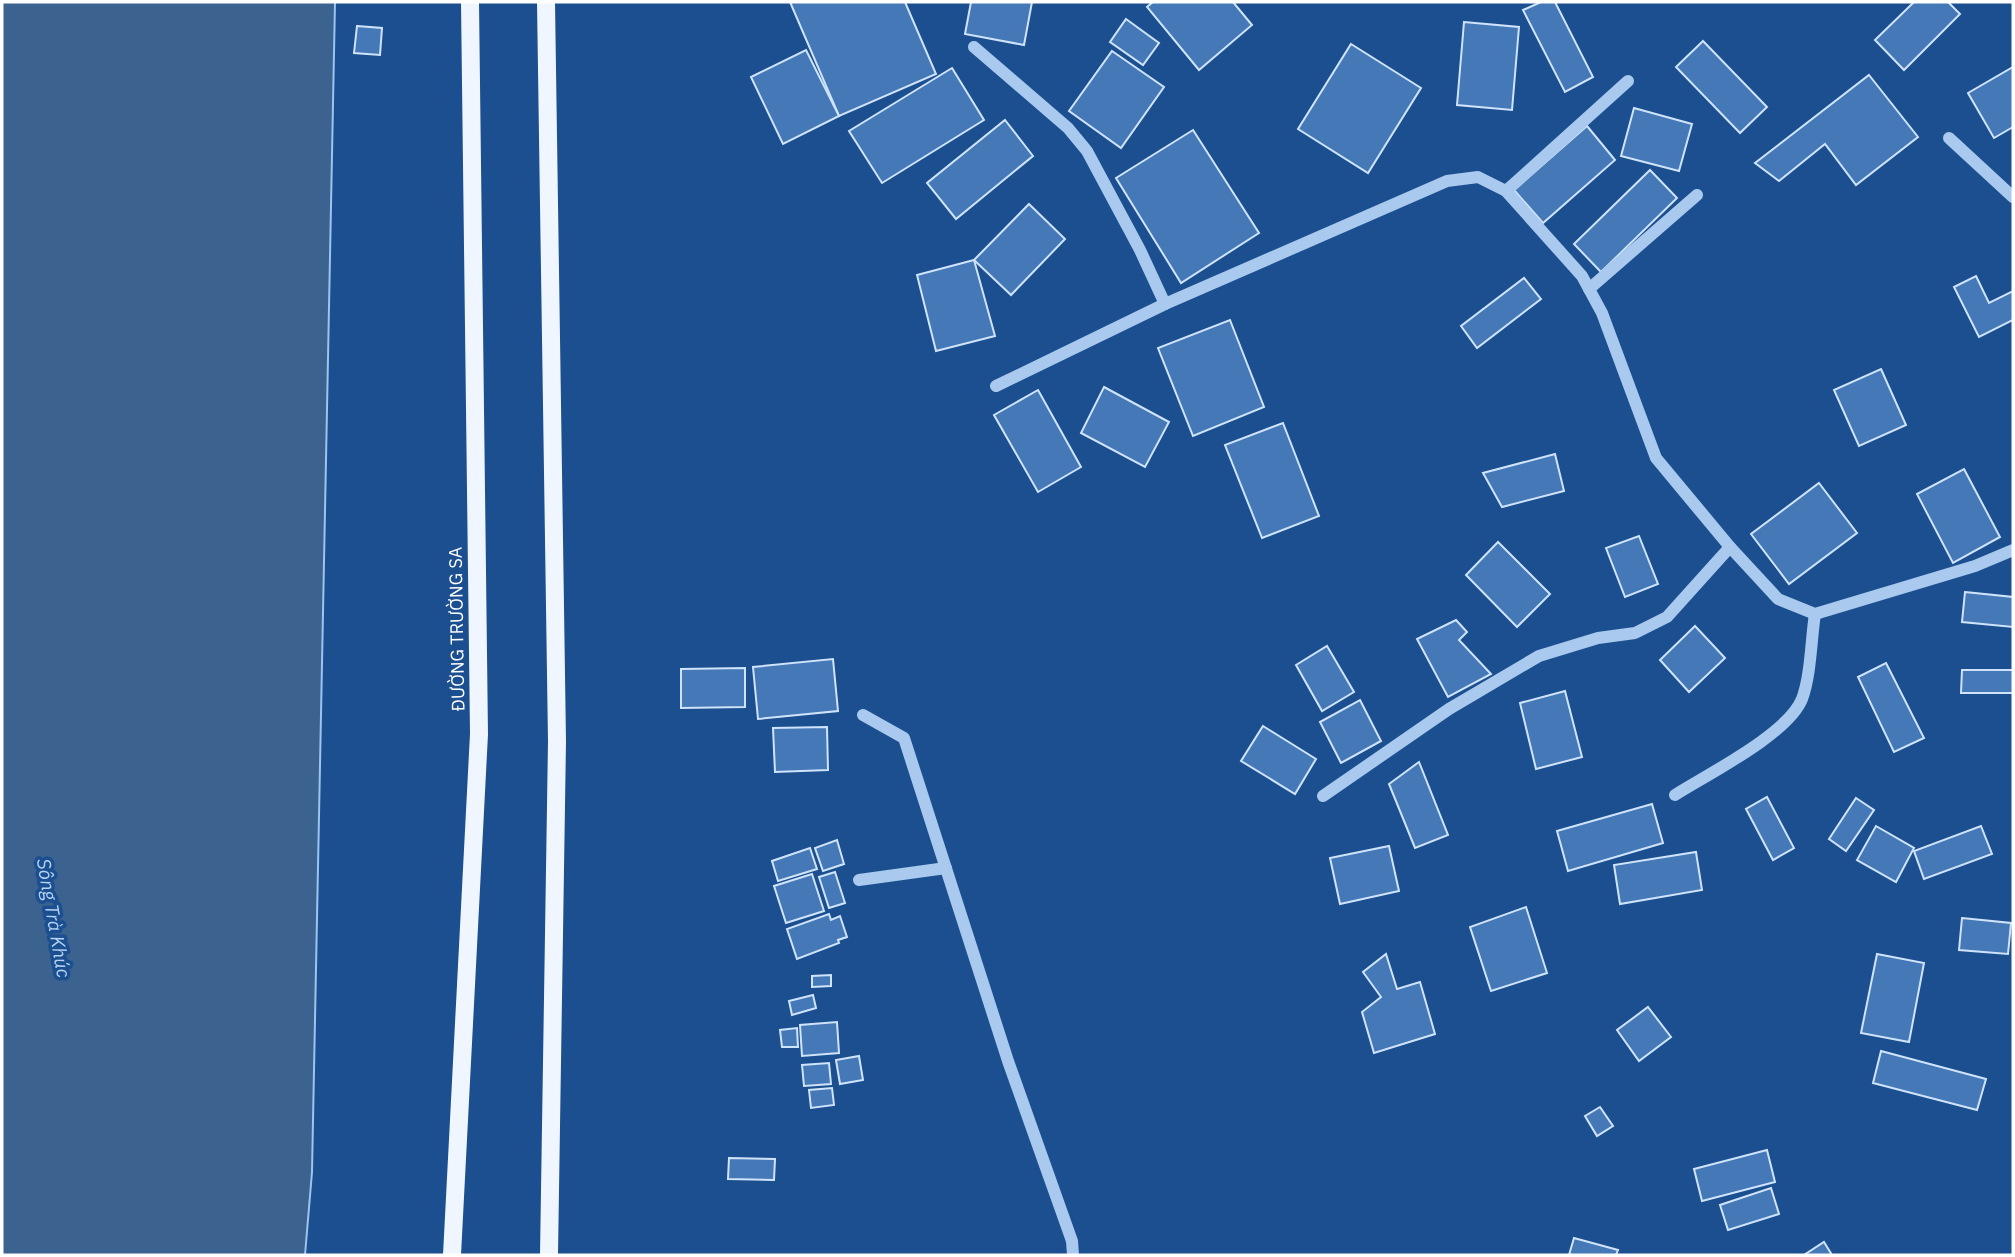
<svg xmlns="http://www.w3.org/2000/svg" width="2015" height="1257" viewBox="0 0 2015 1257" font-family="'IBM Plex Sans',sans-serif">
<rect width="100%" height="100%" fill="#1b4f8f"/>
<path fill="#3c6290" stroke="#9cc4f0" stroke-width="2" d="M2,2H335L312,1172L305,1255H2Z"/>
<g fill="#4478b7" stroke="#cfe3fa" stroke-width="2">
<path d="M790,2H905L936,74L839,116Z"/>
<path d="M971,2H1032L1024,45L965,34Z"/>
<path d="M1153,2H1233L1252,25L1199,70L1147,7Z"/>
<path d="M1541,2H1555L1593,77L1565,92L1523,10Z"/>
<path d="M1914,2H1948L1960,14L1904,70L1875,40Z"/>
<path d="M1126,19L1159,43L1143,65L1110,42Z"/>
<path d="M1464,22L1519,27L1512,110L1457,105Z"/>
<path d="M357,26L382,28L380,55L354,53Z"/>
<path d="M1703,41L1767,107L1740,133L1676,67Z"/>
<path d="M1351,44L1421,88L1368,173L1298,129Z"/>
<path d="M806,50L839,116L783,144L751,77Z"/>
<path d="M1112,51L1164,87L1121,148L1069,111Z"/>
<path d="M2013,67V127L1994,138L1968,93Z"/>
<path d="M952,68L984,120L882,183L849,131Z"/>
<path d="M1869,75L1918,137L1856,185L1825,144L1779,181L1755,163Z"/>
<path d="M1634,108L1692,124L1679,171L1621,156Z"/>
<path d="M1005,120L1033,156L956,219L927,183Z"/>
<path d="M1587,126L1615,160L1543,223L1514,190Z"/>
<path d="M1193,130L1259,233L1181,283L1116,178Z"/>
<path d="M1650,170L1677,198L1601,272L1574,244Z"/>
<path d="M1029,204L1065,239L1011,295L974,260Z"/>
<path d="M974,260L995,336L936,351L917,275Z"/>
<path d="M1976,276L1989,303L2013,291V320L1979,337L1954,287Z"/>
<path d="M1524,278L1541,299L1477,348L1461,326Z"/>
<path d="M1230,320L1264,407L1193,436L1158,348Z"/>
<path d="M1881,369L1906,425L1859,446L1834,390Z"/>
<path d="M1104,387L1169,422L1145,467L1081,433Z"/>
<path d="M1038,390L1081,467L1038,492L994,415Z"/>
<path d="M1283,423L1319,516L1262,538L1225,445Z"/>
<path d="M1555,454L1564,491L1502,507L1483,473Z"/>
<path d="M1964,469L2000,537L1953,563L1917,494Z"/>
<path d="M1819,483L1857,533L1789,584L1751,534Z"/>
<path d="M1639,536L1658,584L1625,597L1606,548Z"/>
<path d="M1498,542L1550,594L1517,627L1466,575Z"/>
<path d="M1965,592L2013,597V627L1962,622Z"/>
<path d="M1456,620L1467,632L1459,640L1491,674L1448,697L1417,639Z"/>
<path d="M1695,626L1725,658L1689,692L1660,660Z"/>
<path d="M1327,646L1354,692L1322,711L1296,665Z"/>
<path d="M833,659L838,711L758,719L753,667Z"/>
<path d="M1886,663L1924,738L1894,752L1858,677Z"/>
<path d="M745,668V707L681,708V669Z"/>
<path d="M1962,670H2013V693H1961Z"/>
<path d="M1565,691L1582,757L1536,769L1520,703Z"/>
<path d="M1360,700L1381,741L1341,763L1320,722Z"/>
<path d="M1263,726L1316,759L1295,794L1241,761Z"/>
<path d="M827,727L828,770L775,772L773,728Z"/>
<path d="M1419,762L1448,835L1415,848L1389,784Z"/>
<path d="M1767,797L1794,848L1773,860L1746,809Z"/>
<path d="M1856,798L1874,810L1846,851L1829,839Z"/>
<path d="M1652,804L1663,843L1568,871L1557,831Z"/>
<path d="M1876,826L1914,848L1896,882L1857,860Z"/>
<path d="M1981,826L1992,854L1924,879L1914,851Z"/>
<path d="M837,840L844,864L823,871L815,848Z"/>
<path d="M1389,846L1399,891L1340,904L1330,858Z"/>
<path d="M810,848L817,869L778,881L772,861Z"/>
<path d="M1696,852L1702,890L1620,904L1614,865Z"/>
<path d="M835,872L845,903L829,908L819,877Z"/>
<path d="M812,874L824,911L786,923L774,886Z"/>
<path d="M1526,907L1547,973L1491,991L1470,927Z"/>
<path d="M829,914L831,920L840,916L847,937L838,940L839,943L797,959L787,929Z"/>
<path d="M1962,918L2011,923L2008,954L1959,950Z"/>
<path d="M1386,954L1397,989L1420,982L1435,1034L1374,1053L1362,1012L1381,997L1363,972Z"/>
<path d="M1877,954L1924,963L1909,1042L1861,1033Z"/>
<path d="M831,975V986L812,987V976Z"/>
<path d="M813,995L816,1008L792,1015L789,1001Z"/>
<path d="M1648,1007L1671,1037L1639,1061L1617,1030Z"/>
<path d="M837,1022L839,1053L802,1056L800,1025Z"/>
<path d="M797,1028L798,1047H782L780,1030Z"/>
<path d="M1881,1051L1986,1079L1977,1110L1873,1083Z"/>
<path d="M859,1056L863,1080L840,1084L836,1060Z"/>
<path d="M829,1063L831,1084L804,1086L802,1065Z"/>
<path d="M832,1088L834,1105L811,1108L809,1090Z"/>
<path d="M1600,1107L1613,1126L1597,1136L1585,1116Z"/>
<path d="M1767,1150L1775,1182L1702,1201L1694,1169Z"/>
<path d="M729,1158L775,1159L774,1180L728,1179Z"/>
<path d="M1771,1188L1779,1214L1728,1230L1720,1205Z"/>
<path d="M1574,1238L1618,1250L1616,1255H1569Z"/>
<path d="M1824,1242L1832,1255H1804Z"/>
</g>
<g fill="none" stroke-linecap="round" stroke-linejoin="round">
<g stroke="#a9c9ee" stroke-width="12">
<path d="M974,47L1068,128L1087,151L1140,250L1165,304"/>
<path d="M1949,138L2013,197"/>
<path d="M1506,191L1628,81"/>
<path d="M1589,289L1697,195"/>
<path d="M996,386L1165,304L1447,181L1478,177L1506,191L1582,276L1602,313L1656,458L1730,547L1778,599L1815,614L1975,566L2013,550"/>
<path d="M863,715L904,738L1008,1061L1072,1241L1073,1255"/>
<path d="M1675,795C1708,774 1788,734 1802,699C1811,675 1811,639 1815,614"/>
<path d="M1323,796L1449,709L1539,656L1598,638L1635,633L1667,617L1730,547"/>
<path d="M859,880L946,868"/>
</g>
<g stroke="#f0f6ff" stroke-width="18">
<path d="M546,2L557,741L549,1255"/>
<path d="M452,1255L479,734L470,2"/>
</g>
</g>
<g text-anchor="middle" stroke-width="7" stroke-linejoin="round" paint-order="stroke">
<g font-size="18" fill="#fff" stroke="#1b4f8f">
<text transform="translate(457 629) rotate(-91)" y="6">ĐƯỜNG TRƯỜNG SA</text>
</g>
<g font-size="19" font-style="italic" fill="#b5d3f5" stroke="#1b4f8f">
<text transform="translate(54 918) rotate(80)" y="7">Sông Trà Khúc</text>
</g>
</g>
<rect width="2015" height="1257" fill="none" stroke="#ffffff" stroke-width="7"/>
</svg>
